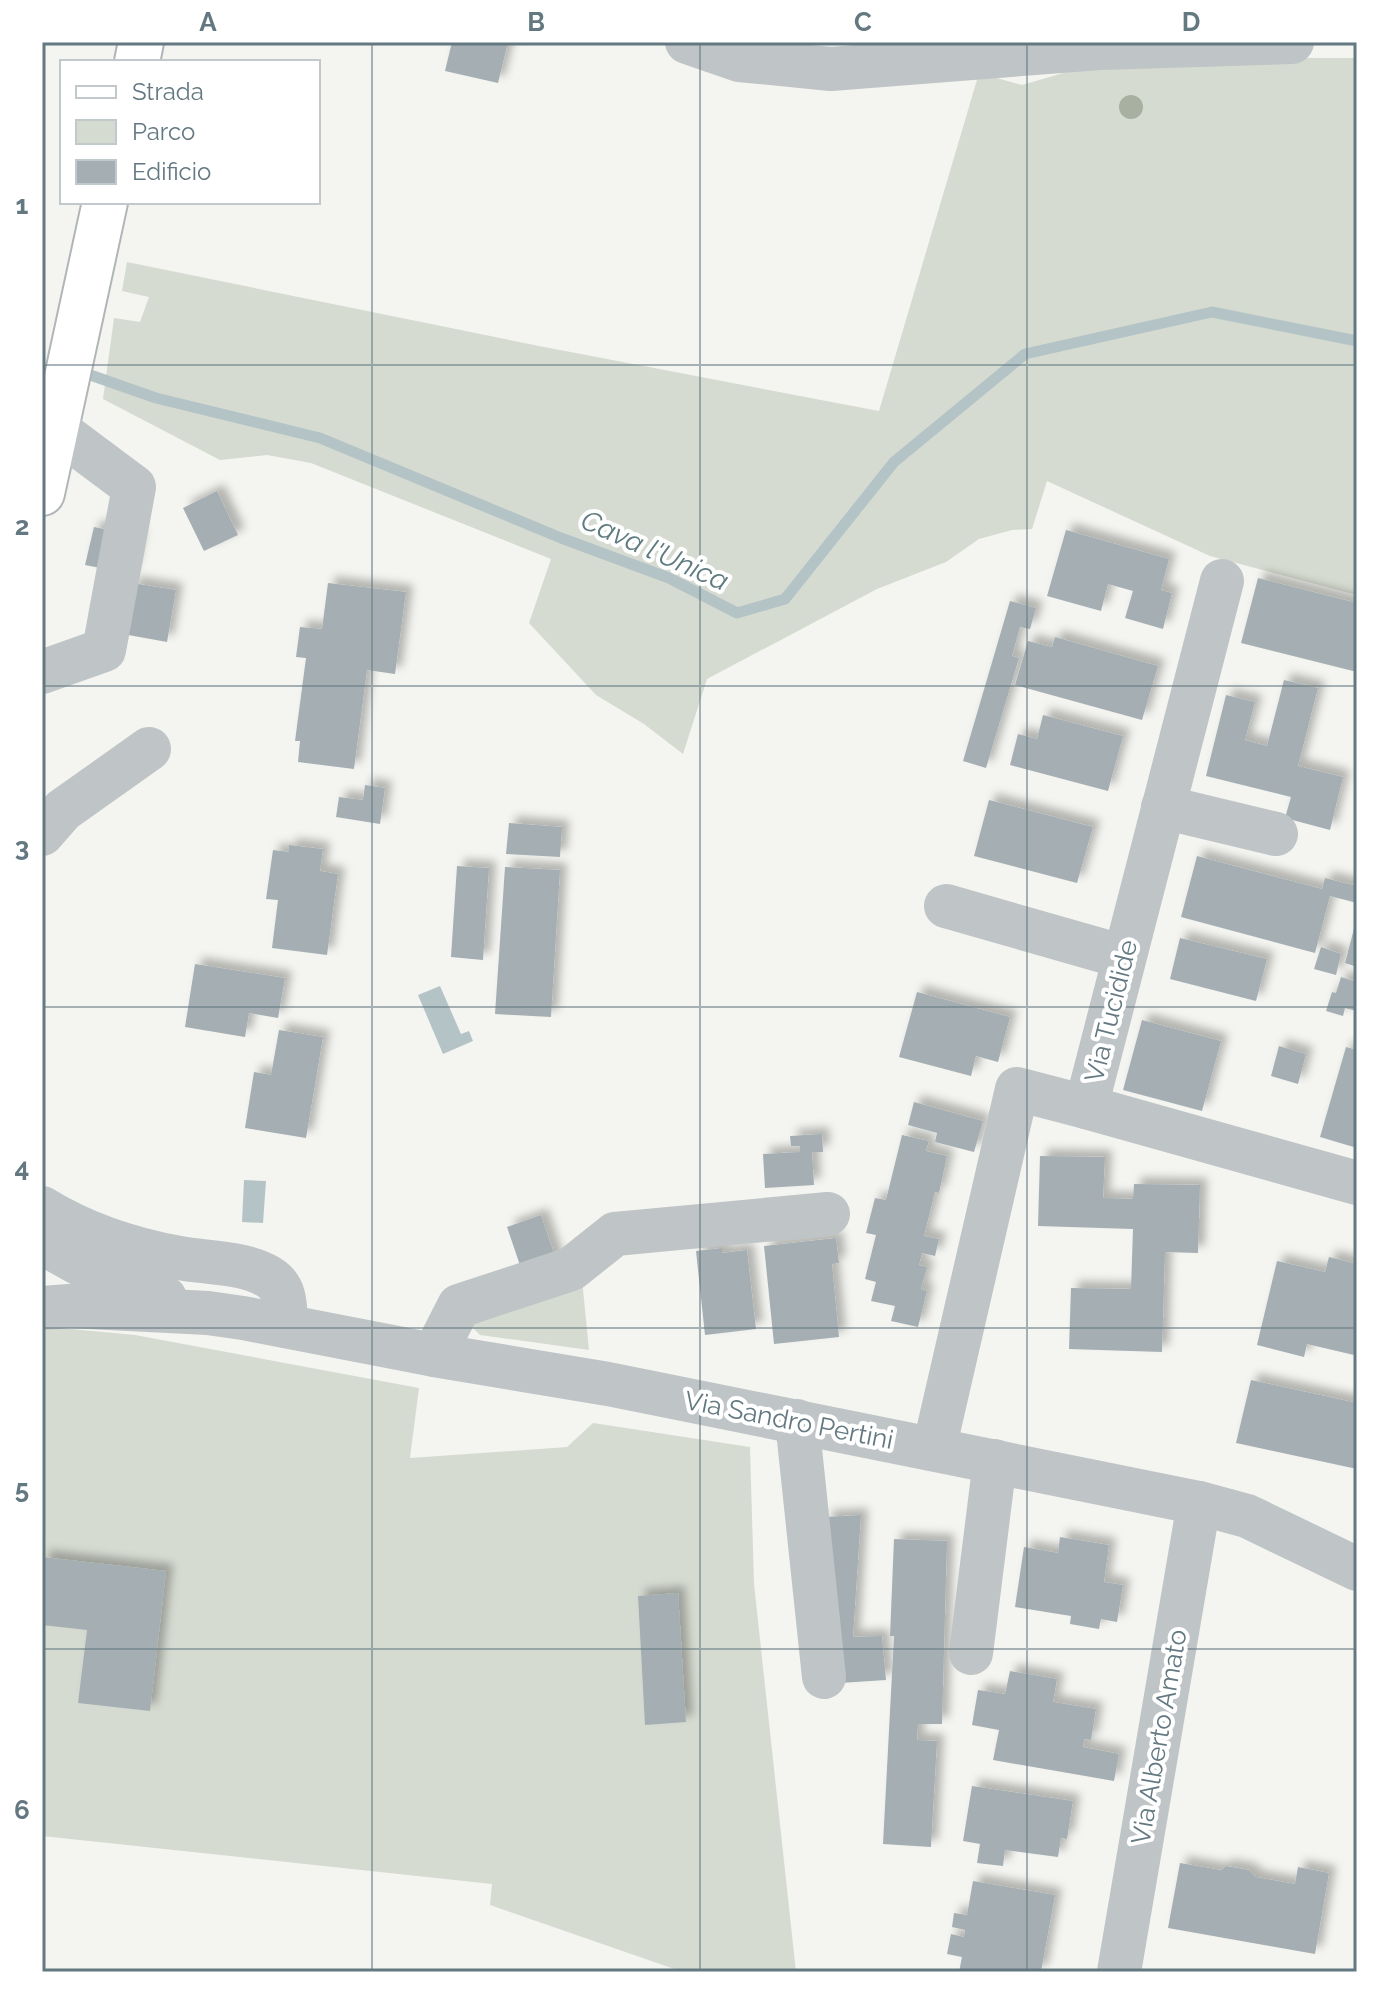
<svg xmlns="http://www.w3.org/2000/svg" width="1399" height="2014" viewBox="0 0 1399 2014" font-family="Raleway,sans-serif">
<defs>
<filter id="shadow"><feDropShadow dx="7" dy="-7" stdDeviation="4" flood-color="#0004"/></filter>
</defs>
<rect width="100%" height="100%" fill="#f4f4f0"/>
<g fill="#d6dbd1">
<path d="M1229,58H1357V595L1210,556L1047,481L1032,529L1012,530L979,539L946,562L877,589L707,679L683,754L644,724L596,695L529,623L551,559L311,463L267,455L220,460L103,399L114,318L140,322L149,297L122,291L127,262L539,346L879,411L979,73L1022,85L1067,72Z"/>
<path d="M582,1279L589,1350L480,1335L473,1328L472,1321Z"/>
<path d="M50,1327L135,1335L419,1388L410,1458L567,1447L593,1423L750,1447L754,1584L796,1972H683L490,1905L492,1884L42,1836V1328Z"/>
</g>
<g fill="#b4c4c6">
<path d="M440,986L461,1034L469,1031L473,1041L443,1054L418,995Z"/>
<path d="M244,1180L266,1181L263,1223L242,1222Z"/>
</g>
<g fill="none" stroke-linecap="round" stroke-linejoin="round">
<path stroke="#b4c4c6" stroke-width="11" d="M76,370L156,398L320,438L561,538L669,578L737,613L785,599L894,462L1025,354L1212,312L1357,341"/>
</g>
<g fill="#a5afb3" filter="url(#shadow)">
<path d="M452,42H508L498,83L445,71Z"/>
<path d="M217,491L238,535L204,551L183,508Z"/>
<path d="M94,527L139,536L131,574L85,565Z"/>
<path d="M1066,530L1169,559L1161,590L1172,593L1163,629L1125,618L1133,591L1108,584L1101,611L1047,596Z"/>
<path d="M1258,578L1357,603V672L1241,643Z"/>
<path d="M132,583L176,590L167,642L123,634Z"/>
<path d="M328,583L406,592L395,674L367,670L354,769L298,762L300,741H295L306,658L296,657L300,627L322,629Z"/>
<path d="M1010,601L1036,608L1030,629L1020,627L1012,656L1019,658L986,768L963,761Z"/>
<path d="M1055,637L1158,666L1142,720L1015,685L1028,641L1052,647Z"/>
<path d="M1284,680L1318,688L1298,766L1343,777L1330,830L1285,818L1291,797L1206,776L1226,695L1255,702L1245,740L1267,746Z"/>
<path d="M1043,715L1123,736L1108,791L1010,765L1018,734L1037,739Z"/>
<path d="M365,785L385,788L380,824L336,817L339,797L363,800Z"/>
<path d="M989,800L1093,827L1077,883L974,856Z"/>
<path d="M509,823L562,827L560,857L506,854Z"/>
<path d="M289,845L323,849L320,871L338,874L327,955L272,948L278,900L266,899L273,850L289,852Z"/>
<path d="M1197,856L1322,889L1325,878L1357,886V903L1330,896L1315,953L1181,917Z"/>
<path d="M457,866L489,868L483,960L451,957Z"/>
<path d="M505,867L560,870L551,1017L495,1014Z"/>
<path d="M1356,921L1357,922V967L1345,963Z"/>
<path d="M1180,938L1267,959L1256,1001L1170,979Z"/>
<path d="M1321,947L1341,954L1336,975L1314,969Z"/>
<path d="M195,964L285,978L278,1018L249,1013L245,1037L185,1027Z"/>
<path d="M1341,977L1357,982V1011L1345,1008L1343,1016L1326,1011L1332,992L1336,993Z"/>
<path d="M917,992L1010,1017L998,1062L976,1056L971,1076L899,1057Z"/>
<path d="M1142,1020L1221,1041L1202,1111L1123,1090Z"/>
<path d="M279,1030L323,1037L306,1138L245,1128L254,1072L271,1075Z"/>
<path d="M1279,1046L1306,1054L1298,1084L1271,1076Z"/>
<path d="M1346,1047L1357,1050V1148L1320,1137Z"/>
<path d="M914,1102L983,1121L974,1152L935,1142L937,1133L908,1125Z"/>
<path d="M822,1134L823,1152H812L814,1185L765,1188L763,1154L800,1152V1146H791L790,1136Z"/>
<path d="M902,1135L929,1141L926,1151L947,1156L939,1193L935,1192L924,1236L939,1239L935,1256L922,1253L919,1265L927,1267L921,1289L927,1291L918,1327L891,1321L895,1306L871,1301L876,1282L865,1279L876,1235L866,1233L875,1198L886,1200Z"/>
<path d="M1040,1156L1105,1157L1103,1198L1133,1199L1134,1184L1200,1185L1198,1253L1165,1252L1162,1352L1069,1349L1071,1288L1131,1289L1133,1229L1038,1226Z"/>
<path d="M541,1215L558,1265L524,1277L507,1227Z"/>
<path d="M836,1238L839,1263L832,1264L839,1337L774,1344L764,1246Z"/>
<path d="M722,1248V1253L747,1250L756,1329L705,1335L696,1251Z"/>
<path d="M1329,1257L1357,1264V1344L1354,1355L1307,1344L1304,1357L1257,1345L1277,1261L1325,1272Z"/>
<path d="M1251,1380L1357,1403V1469L1236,1443Z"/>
<path d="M861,1515L853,1637L882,1636L886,1680L840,1683L825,1517Z"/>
<path d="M1060,1537L1109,1545L1104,1582L1123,1585L1117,1622L1101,1619L1099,1629L1070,1624L1071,1616L1015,1607L1024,1547L1058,1553Z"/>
<path d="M894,1539L947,1541L942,1724H918L917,1740L937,1741L931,1847L883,1844L894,1636H890Z"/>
<path d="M42,1557L166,1571L150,1711L78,1703L87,1630L42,1625Z"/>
<path d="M678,1593L686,1722L645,1725L638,1596Z"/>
<path d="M1010,1671L1057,1679L1053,1702L1096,1709L1091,1740L1084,1739L1083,1747L1119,1754L1114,1781L993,1760L999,1730L972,1725L978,1690L1005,1694Z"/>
<path d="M972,1786L1073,1801L1067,1839L1061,1838L1058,1857L1005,1850L1003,1866L977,1863L980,1844L963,1841Z"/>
<path d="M1180,1863L1221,1870L1226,1866L1249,1870L1256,1877L1295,1884L1298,1867L1329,1873L1315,1954L1168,1928Z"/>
<path d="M973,1881L1055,1895L1041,1972H959L962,1957L947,1954L951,1934L964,1937L965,1930L952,1927L954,1913L967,1915Z"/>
</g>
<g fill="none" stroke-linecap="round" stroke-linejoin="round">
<defs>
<g id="major">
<path d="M137,62L141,42"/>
<path d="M42,493L105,202"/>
</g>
</defs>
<use href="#major" stroke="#b0b6b8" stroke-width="48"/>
<g stroke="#bfc4c6" stroke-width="44">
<path d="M687,42L739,60L831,69L1100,48L1292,42"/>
<path d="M42,672L104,650L134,487L55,428"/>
<path d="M1163,807L1276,834"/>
<path d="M42,834L63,810L149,749"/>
<path d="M946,906L1124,957"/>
<path d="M1086,1107L1357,1183"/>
<path d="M42,1208C84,1234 130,1249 179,1258C207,1263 244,1262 269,1277C287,1288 285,1307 286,1326"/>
<path d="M42,1243L89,1269L165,1298"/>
<path d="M42,1308L69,1306L208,1313L243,1318L434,1355L608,1384L1199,1503L1247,1516L1357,1569"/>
<path d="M434,1355L459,1306L571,1269L615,1234L828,1214"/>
<path d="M797,1421L824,1677"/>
<path d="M934,1449L1017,1089L1086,1107L1222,581"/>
<path d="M971,1653L995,1461"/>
<path d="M1119,1972L1199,1503"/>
</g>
<use href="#major" stroke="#fff" stroke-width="44"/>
</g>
<circle fill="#a8b0a1" cx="1131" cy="107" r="12"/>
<path fill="none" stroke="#637881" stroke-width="2" stroke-opacity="0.55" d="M372,42V1972M700,42V1972M1027,42V1972M42,365H1357M42,686H1357M42,1007H1357M42,1328H1357M42,1649H1357"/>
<g text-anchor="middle" stroke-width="8" stroke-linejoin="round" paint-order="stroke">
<g font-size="26" fill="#637881" stroke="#fff">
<text transform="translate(1111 1011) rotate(-76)" y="9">Via Tucidide</text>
<text transform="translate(789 1420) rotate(11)" y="9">Via Sandro Pertini</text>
<text transform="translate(1159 1737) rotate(-80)" y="9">Via Alberto Amato</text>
</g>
<g font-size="28" font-style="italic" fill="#5e7b7f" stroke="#fff">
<text transform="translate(655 550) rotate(24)" y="10">Cava l'Unica</text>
</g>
</g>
<rect width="1399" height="2014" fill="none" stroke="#ffffff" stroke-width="88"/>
<rect x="60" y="60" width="260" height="144" fill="#ffffff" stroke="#c1c9cd" stroke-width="2"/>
<rect x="76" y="86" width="40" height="12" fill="#ffffff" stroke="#c1c9cd" stroke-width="2"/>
<text x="132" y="100" font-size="24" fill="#637881">Strada</text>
<rect x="76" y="120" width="40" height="24" fill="#d6dbd1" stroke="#c1c9cd" stroke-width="2"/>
<text x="132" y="140" font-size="24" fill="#637881">Parco</text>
<rect x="76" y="160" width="40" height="24" fill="#a5afb3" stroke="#c1c9cd" stroke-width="2"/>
<text x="132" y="180" font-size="24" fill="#637881">Edificio</text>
<rect x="44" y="44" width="1311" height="1926" fill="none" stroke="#637881" stroke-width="3"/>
<g font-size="26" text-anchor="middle" font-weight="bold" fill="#637881">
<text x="208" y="31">A</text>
<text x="536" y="31">B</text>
<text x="863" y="31">C</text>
<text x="1191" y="31">D</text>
<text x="22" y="214">1</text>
<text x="22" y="535">2</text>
<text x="22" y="856">3</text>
<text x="22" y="1177">4</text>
<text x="22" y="1498">5</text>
<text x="22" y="1819">6</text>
</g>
</svg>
